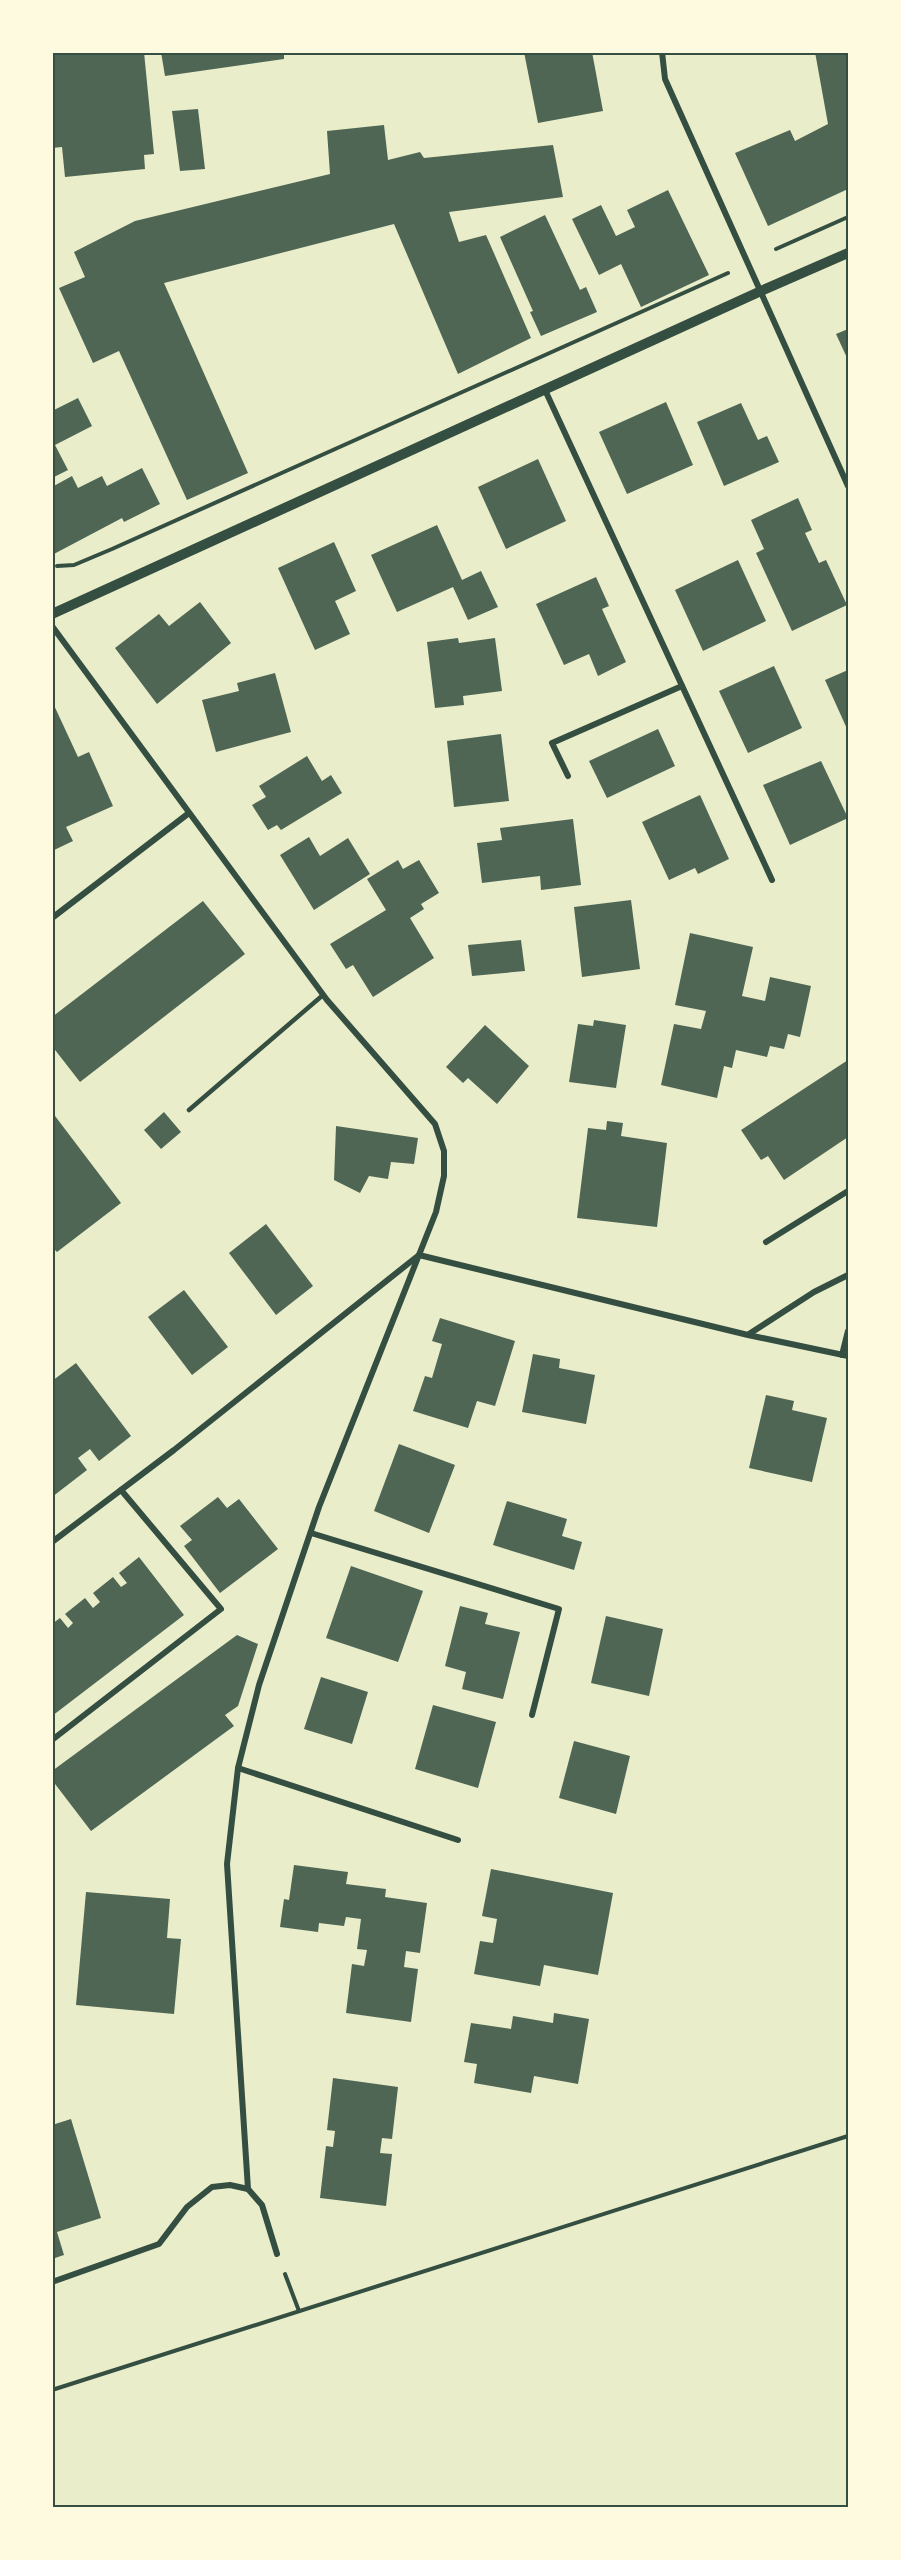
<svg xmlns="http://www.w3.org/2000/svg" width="901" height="2560" viewBox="0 0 901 2560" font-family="'Source Sans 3',sans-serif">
<rect width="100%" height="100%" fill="#e9edc9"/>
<g fill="#4f6655">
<path d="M52,52H144L154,154L144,155L145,169L65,177L62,147L52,148Z"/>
<path d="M161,52H284V59L165,76Z"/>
<path d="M524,52H592L603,111L538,123Z"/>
<path d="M815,52H848V189L768,226L735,153L790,130L795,141L828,124Z"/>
<path d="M198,109L205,169L180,171L172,111Z"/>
<path d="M384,125L388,160L420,152L424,158L553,145L563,197L449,212L459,242L486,235L531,338L458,374L394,224L164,283L248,473L187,500L119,351L93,363L59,288L85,277L74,252L135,221L330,174L327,131Z"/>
<path d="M668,190L709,275L641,307L621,264L599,275L572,219L601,205L616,236L635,227L627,210Z"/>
<path d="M545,215L580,290L586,287L597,312L541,336L530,312L533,311L500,237Z"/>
<path d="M848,329V360L836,334Z"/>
<path d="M78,398L92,426L55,445L68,470L52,478V411Z"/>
<path d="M666,402L693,465L627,494L599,432Z"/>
<path d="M741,403L758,440L767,436L779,462L724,486L697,422Z"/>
<path d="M538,459L566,521L506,549L478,487Z"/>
<path d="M142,468L160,504L124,522L122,518L52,555V487L72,476L78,488L102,476L107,486Z"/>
<path d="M798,498L812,530L805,533L819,563L826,560L847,605L792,631L756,553L764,549L751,520Z"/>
<path d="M437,525L462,580L481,571L498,607L468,620L453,587L397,612L371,555Z"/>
<path d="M334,542L356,591L335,601L350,634L315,650L278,568Z"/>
<path d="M738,560L766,621L703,651L675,590Z"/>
<path d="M596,577L609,606L602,609L626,662L598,676L589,654L564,665L536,604Z"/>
<path d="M200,602L231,643L157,704L115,648L159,614L169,626Z"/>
<path d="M458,638L459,643L495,638L502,691L463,696L464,705L435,708L427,642Z"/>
<path d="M774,666L802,728L748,753L719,691Z"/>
<path d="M848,670V731L825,680Z"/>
<path d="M275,673L291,732L216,752L202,700L239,691L237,683Z"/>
<path d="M52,701L78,757L89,752L113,806L66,827L73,841L52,851Z"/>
<path d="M658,729L675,766L607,798L589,761Z"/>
<path d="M501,734L509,801L454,807L447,741Z"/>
<path d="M307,756L322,781L331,775L342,793L281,830L277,825L268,830L252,805L266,797L259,786Z"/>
<path d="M821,761L848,818L790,845L763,785Z"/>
<path d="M700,795L729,859L698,874L695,868L669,880L642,822Z"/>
<path d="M573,819L581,885L541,890L540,876L482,883L477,843L502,840L500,828Z"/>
<path d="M309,837L320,856L348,838L370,874L314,910L280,855Z"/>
<path d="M398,860L403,869L419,860L439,893L421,904L424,909L410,918L434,958L373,997L353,965L346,969L330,944L386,910L367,879Z"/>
<path d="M631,900L640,969L582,977L574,907Z"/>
<path d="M203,901L245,954L80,1082L52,1046V1017Z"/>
<path d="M690,933L753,947L742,996L765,1001L770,977L811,986L800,1037L788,1034L784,1049L770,1046L767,1057L736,1050L732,1068L724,1066L717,1098L661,1085L674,1024L701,1029L706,1011L675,1005Z"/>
<path d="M521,940L525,971L472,976L468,945Z"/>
<path d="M594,1020L626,1025L616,1088L569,1082L578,1024L593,1026Z"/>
<path d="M485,1025L529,1066L497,1104L468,1078L463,1083L446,1067Z"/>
<path d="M848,1060V1137L784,1180L768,1156L761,1160L741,1130Z"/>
<path d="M52,1112L121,1203L57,1252L52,1247Z"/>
<path d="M164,1112L181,1132L161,1149L144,1130Z"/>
<path d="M607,1121L623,1123L621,1136L667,1143L657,1227L577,1218L588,1128L606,1130Z"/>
<path d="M336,1126L418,1138L414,1164L391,1162L388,1179L369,1176L360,1193L334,1180Z"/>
<path d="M266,1224L313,1286L276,1315L229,1253Z"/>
<path d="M184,1290L228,1347L192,1375L148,1317Z"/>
<path d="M440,1318L515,1341L495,1406L477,1401L468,1428L413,1411L425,1376L432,1378L442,1344L432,1341Z"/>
<path d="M533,1354L560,1359L559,1368L595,1375L586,1424L522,1412Z"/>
<path d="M76,1363L131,1436L99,1461L90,1449L78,1458L87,1470L52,1497V1381Z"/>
<path d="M766,1395L794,1401L792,1410L827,1418L812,1482L749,1468Z"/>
<path d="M399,1444L455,1465L429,1533L374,1511Z"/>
<path d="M218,1497L227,1508L239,1499L278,1549L220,1593L184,1546L192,1540L180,1526Z"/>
<path d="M507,1501L567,1519L562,1536L582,1542L574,1570L493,1545Z"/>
<path d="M139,1557L184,1615L52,1716V1624L60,1618L68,1628L73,1623L65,1614L85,1598L93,1608L100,1602L93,1593L113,1577L121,1587L127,1583L119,1573Z"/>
<path d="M351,1566L423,1591L398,1662L326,1638Z"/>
<path d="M460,1606L488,1613L485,1624L520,1632L503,1699L462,1689L466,1672L445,1666Z"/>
<path d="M606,1616L663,1629L649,1696L591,1683Z"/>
<path d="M237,1635L258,1644L238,1706L225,1715L234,1726L91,1831L52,1780V1771Z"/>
<path d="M321,1677L368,1692L352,1744L304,1729Z"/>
<path d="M433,1705L496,1722L478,1788L415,1769Z"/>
<path d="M574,1741L630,1756L616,1814L559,1798Z"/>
<path d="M294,1865L348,1872L346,1884L386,1889L385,1897L427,1903L420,1953L406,1951L404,1967L418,1969L411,2022L346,2013L352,1964L364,1966L367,1950L357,1949L361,1919L346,1917L344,1926L319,1923L318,1932L280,1927L284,1899L289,1900Z"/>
<path d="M491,1869L613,1893L598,1975L544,1965L540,1986L474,1974L480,1941L493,1943L497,1919L482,1916Z"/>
<path d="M86,1892L170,1899L167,1938L181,1939L174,2014L76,2005Z"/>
<path d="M554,2013L589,2019L578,2084L534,2076L531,2093L474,2083L477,2064L464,2062L471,2023L511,2029L513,2016L553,2023Z"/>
<path d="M333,2078L398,2087L392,2139L382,2138L380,2153L392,2154L386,2206L320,2198L326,2146L333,2147L335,2131L327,2130Z"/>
<path d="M71,2119L101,2218L57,2232L64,2255L52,2259V2125Z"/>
</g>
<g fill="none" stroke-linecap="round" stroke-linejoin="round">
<g stroke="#344e41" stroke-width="4">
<path d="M776,249L848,217"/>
<path d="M57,566L74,565L112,549L728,273"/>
<path d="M285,2274L299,2311"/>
<path d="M52,2390L848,2136"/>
</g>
<path stroke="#344e41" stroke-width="4.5" d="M189,1110L323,995"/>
<g stroke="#344e41" stroke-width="6">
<path d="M662,52L665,79C727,214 787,350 848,486"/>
<path d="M545,390L772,880"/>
<path d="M52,626L327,1000L435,1124L444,1151V1176L436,1212L319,1507L259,1685L238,1768L227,1864L248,2189L262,2205L277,2254"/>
<path d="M568,776L552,743L682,686"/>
<path d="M52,918L189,813"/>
<path d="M766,1242L848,1191"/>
<path d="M749,1334L814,1292L848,1275"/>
<path d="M842,1355L848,1331"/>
<path d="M311,1533L559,1609L532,1715"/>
<path d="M52,1542L174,1450L419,1255L748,1335L848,1356"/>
<path d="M52,1740L221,1609L121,1490"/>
<path d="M238,1768L458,1840"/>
<path d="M52,2282L159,2244L187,2207L212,2187L230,2185L248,2189"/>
</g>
<path stroke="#344e41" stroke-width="10" d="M52,614L761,291L848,253"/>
</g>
<rect width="901" height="2560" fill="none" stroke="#fefae0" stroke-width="108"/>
<rect x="54" y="54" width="793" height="2452" fill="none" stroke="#344e41" stroke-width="2"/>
</svg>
